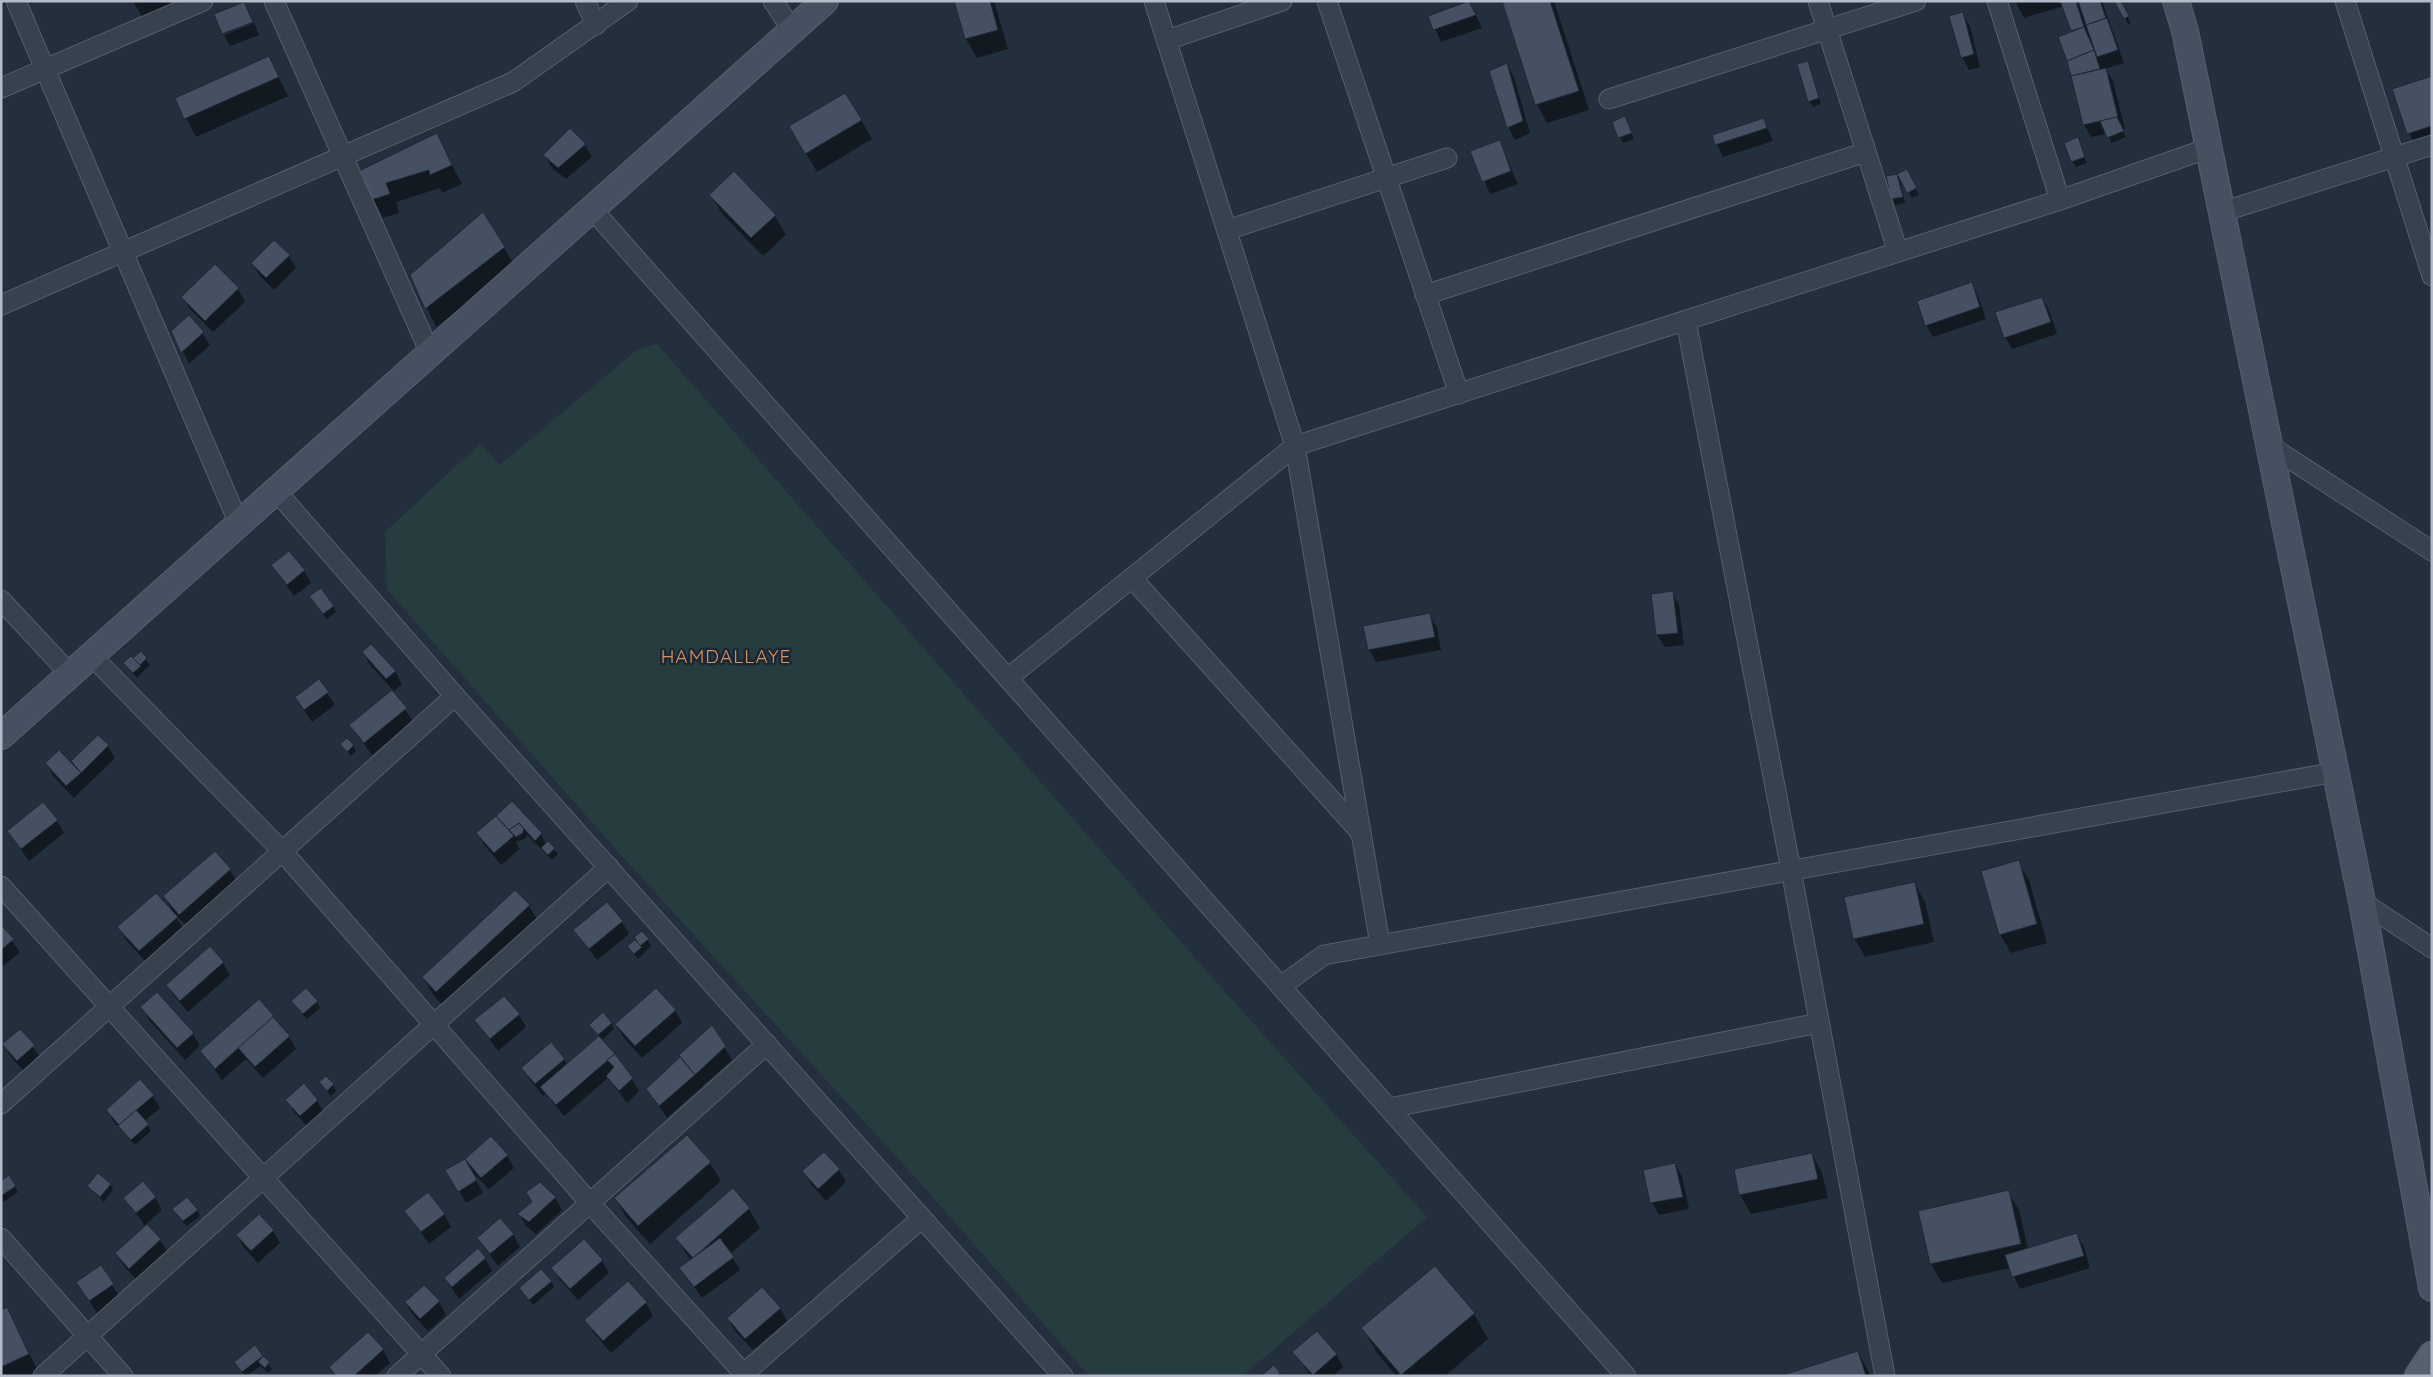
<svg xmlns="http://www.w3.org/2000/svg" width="2433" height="1377" viewBox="0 0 2433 1377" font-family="Quicksand,sans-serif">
<rect width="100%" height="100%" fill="#242f3e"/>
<path fill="#263c3f" d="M657,344L1210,975L1427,1217L1243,1376H1089L922,1185L621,855L387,590L385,532L480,444L500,465L638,349Z"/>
<g fill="#0007">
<path d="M133,1H170L171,4L142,17Z"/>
<path d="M955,1H994L1008,49L977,58L966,39Z"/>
<path d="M1504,1H1554L1589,110L1547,123L1537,104Z"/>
<path d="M2015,1H2102L2124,63L2105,69L2113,81L2125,129L2122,130L2126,137L2112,143L2107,134L2091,137L2084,125L2072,76L2060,38L2073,33L2064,6L2024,18Z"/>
<path d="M2116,1H2120L2131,23L2128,24Z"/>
<path d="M1470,2L1482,28L1441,42L1430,17Z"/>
<path d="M1962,14L1970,26L1980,67L1969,70L1962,57Z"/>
<path d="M254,23L259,35L230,46L224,35Z"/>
<path d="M269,58L288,96L196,137L186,118Z"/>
<path d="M1807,62L1821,104L1813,107L1809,101Z"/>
<path d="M1507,65L1514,77L1530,133L1515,140L1508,127Z"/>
<path d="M2432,77V155L2423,158L2409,133Z"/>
<path d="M1625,118L1634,139L1623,143L1613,122Z"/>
<path d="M1763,119L1773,141L1723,157L1713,136Z"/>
<path d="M861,120L872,139L817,172L791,127Z"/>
<path d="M570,130L585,145L592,157L566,179L552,168L545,155Z"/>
<path d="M436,135L462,184L442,193L440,188L396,202L399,213L383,218L360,174Z"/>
<path d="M2077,139L2087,163L2076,167L2072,161Z"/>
<path d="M1499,142L1518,184L1490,194L1472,151Z"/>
<path d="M1906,170L1919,195L1912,198L1899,176L1905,203L1895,205L1887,177Z"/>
<path d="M711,195L775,216L786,235L763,256L722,214Z"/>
<path d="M483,214L515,266L436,327L411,275Z"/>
<path d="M289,256L296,268L274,290L260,276L252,263Z"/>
<path d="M1971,284L1978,296L1986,319L1933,337L1926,325Z"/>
<path d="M238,289L245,302L213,332L190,309L183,297Z"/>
<path d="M2042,298L2049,310L2057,334L2012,349L2005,337Z"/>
<path d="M173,331L202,333L210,345L189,364Z"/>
<path d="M272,565L304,571L311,583L294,596Z"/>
<path d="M1672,592L1679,605L1684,645L1665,647L1657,635L1653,595Z"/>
<path d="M314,602L333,606L336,612L327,619Z"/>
<path d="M1429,615L1437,627L1441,650L1376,662L1369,649Z"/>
<path d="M363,652L395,671L402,684L393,692L413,721L372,755L350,725L393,690L370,665Z"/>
<path d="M141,653L150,665L137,678L125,663Z"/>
<path d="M319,681L335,705L312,722L296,698Z"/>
<path d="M98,736L108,746L115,758L74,798L53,776L46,763L71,764Z"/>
<path d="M342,745L353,746L356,751L351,756Z"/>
<path d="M512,803L541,834L546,844L548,843L554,849L558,854L552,860L527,835L525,839L516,842L520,849L501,865L485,846L478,834Z"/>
<path d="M57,821L64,833L29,861L8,831Z"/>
<path d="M214,853L230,870L237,882L187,926L175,915L184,930L147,963L126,940L119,927L173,912L164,896Z"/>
<path d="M2018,862L2029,880L2047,943L2011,953L2000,934Z"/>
<path d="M1914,883L1925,902L1934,942L1865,957L1854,938Z"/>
<path d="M529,906L540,924L447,1010L434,996L423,977Z"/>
<path d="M622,922L629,934L597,960L575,930Z"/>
<path d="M1,927L20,952L1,968Z"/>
<path d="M642,932L651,946L638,959L629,947Z"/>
<path d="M210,948L223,963L230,975L188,1012L175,997L167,985Z"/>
<path d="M259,1001L289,1037L296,1049L263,1078L246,1059L222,1080L201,1051Z"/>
<path d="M292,1002H317L320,1008L307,1019Z"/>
<path d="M142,1007L193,1034L200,1046L185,1060L149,1020Z"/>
<path d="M675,1010L682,1023L642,1058L623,1037L616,1024Z"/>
<path d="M519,1015L526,1027L498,1051L476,1021Z"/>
<path d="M611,1023L614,1029L601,1041L632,1079L639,1091L627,1103L608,1078L564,1116L546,1094L543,1096L530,1080L523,1068L564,1059L567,1065L600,1037L591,1025Z"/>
<path d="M712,1027L732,1060L667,1118L647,1089Z"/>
<path d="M20,1030L41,1058L25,1072L11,1057L4,1045Z"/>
<path d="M320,1082L333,1085L336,1091L331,1096Z"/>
<path d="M153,1096L160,1108L145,1121L151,1131L135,1145L114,1122L107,1110Z"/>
<path d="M287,1100H317L324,1113L308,1127L294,1112Z"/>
<path d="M687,1136L710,1163L721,1181L650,1244L626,1217L616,1199Z"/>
<path d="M491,1137L507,1155L514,1168L489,1189L470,1170L483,1193L466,1203L447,1171L465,1160Z"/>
<path d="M824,1154L839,1170L846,1182L826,1201L811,1184L804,1172Z"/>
<path d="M1812,1154L1822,1173L1828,1198L1751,1214L1740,1195L1735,1170Z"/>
<path d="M1675,1164L1682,1176L1689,1209L1659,1215L1652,1203L1645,1171Z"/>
<path d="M1,1182L15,1186L18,1192L4,1202L1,1198Z"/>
<path d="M110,1184L113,1190L104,1202L88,1186Z"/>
<path d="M733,1190L749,1209L760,1228L730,1254L740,1270L702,1298L681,1268L691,1261L677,1239Z"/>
<path d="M2008,1192L2019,1210L2028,1249L2077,1235L2084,1247L2090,1268L2020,1289L2010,1268L1942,1283L1931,1264L1919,1212Z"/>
<path d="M155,1197L162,1210L146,1224L160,1240L168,1252L137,1280L124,1266L116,1254L146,1227L125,1198Z"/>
<path d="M555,1198L562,1210L536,1234L526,1226L519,1214Z"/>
<path d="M197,1210L200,1216L187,1226L177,1215Z"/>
<path d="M406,1211L444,1214L451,1227L429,1244Z"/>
<path d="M273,1231L280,1243L258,1263L244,1248L237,1236Z"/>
<path d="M513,1234L520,1247L498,1266L478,1239Z"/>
<path d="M485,1258L492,1271L459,1299L445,1278Z"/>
<path d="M602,1261L609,1273L578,1300L560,1280L553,1268Z"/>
<path d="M100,1266L120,1297L97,1313L77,1282Z"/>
<path d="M551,1281L554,1287L533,1305L520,1288Z"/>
<path d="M628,1282L646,1303L653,1316L611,1353L593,1332L586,1320Z"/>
<path d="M439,1302L446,1315L428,1331L413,1315L406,1303Z"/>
<path d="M780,1308L787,1321L753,1350L735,1331L728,1318Z"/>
<path d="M7,1309L39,1373L33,1376H1V1311Z"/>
<path d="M1474,1314L1488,1339L1445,1376H1396L1377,1353L1363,1328Z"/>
<path d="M255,1347L272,1369L268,1373L261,1366L245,1376L239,1368Z"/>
<path d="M383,1350L390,1363L375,1376H335L330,1367Z"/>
<path d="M1294,1352L1336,1354L1343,1367L1333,1376H1311Z"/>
<path d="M1858,1352L1871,1376H1784Z"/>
</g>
<g fill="#455162" stroke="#1f2835">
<path d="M954,1H990L998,30L965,39Z"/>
<path d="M1469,1L1476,15L1433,30L1428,16Z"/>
<path d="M1502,1H1550L1579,91L1535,105Z"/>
<path d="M2060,1H2076L2084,27L2071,31Z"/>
<path d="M2078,1H2100L2106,18L2086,25Z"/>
<path d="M2114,1H2121L2129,16L2124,19Z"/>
<path d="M244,2L253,22L222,34L214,14Z"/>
<path d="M1963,12L1974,54L1961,58L1949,16Z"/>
<path d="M2107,18L2118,50L2097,57L2086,25Z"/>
<path d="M2084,27L2094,50L2067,61L2058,37Z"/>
<path d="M2094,50L2100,69L2071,76L2067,61Z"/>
<path d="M269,56L279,77L184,119L175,98Z"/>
<path d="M1808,61L1819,98L1808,102L1797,64Z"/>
<path d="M1507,63L1523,121L1507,128L1489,71Z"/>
<path d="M2106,68L2118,117L2083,125L2071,76Z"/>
<path d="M2432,76V126L2407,134L2392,89Z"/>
<path d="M845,93L862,120L805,154L789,126Z"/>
<path d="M1625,116L1632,133L1618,138L1612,122Z"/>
<path d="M2117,117L2124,131L2107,138L2100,121Z"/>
<path d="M1764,118L1767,128L1715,145L1712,135Z"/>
<path d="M570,128L586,144L558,168L543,155Z"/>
<path d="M437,133L452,165L430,175L429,170L386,183L390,194L371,200L358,174L361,170Z"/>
<path d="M2078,137L2085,157L2071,162L2064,143Z"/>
<path d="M1500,140L1511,171L1482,182L1470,151Z"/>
<path d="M1907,169L1917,188L1907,193L1897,174Z"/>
<path d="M734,171L776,215L751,238L709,195Z"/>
<path d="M1897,174L1903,197L1891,199L1886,176Z"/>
<path d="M483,212L505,247L425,309L410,275Z"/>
<path d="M274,240L290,255L266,278L251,263Z"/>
<path d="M215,264L239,288L205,321L181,297Z"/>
<path d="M1972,282L1980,307L1925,326L1917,301Z"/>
<path d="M2042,297L2051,322L2004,338L1995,312Z"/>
<path d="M189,315L204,332L181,353L171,331Z"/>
<path d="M289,551L305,570L287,585L271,565Z"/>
<path d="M321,588L334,606L323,614L309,596Z"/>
<path d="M1673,591L1678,633L1656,635L1651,594Z"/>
<path d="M1430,613L1435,637L1368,650L1363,626Z"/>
<path d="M371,644L396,671L386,679L362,652Z"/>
<path d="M141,651L147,658L140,665L133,658Z"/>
<path d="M131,656L141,666L133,673L123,663Z"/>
<path d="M319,679L329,692L304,710L295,697Z"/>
<path d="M392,690L407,708L364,743L349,725Z"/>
<path d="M98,735L109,745L81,773L71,761Z"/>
<path d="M347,738L354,745L347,752L340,744Z"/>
<path d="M59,750L81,773L66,786L45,763Z"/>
<path d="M512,801L542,833L535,841L519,823L509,830L496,816Z"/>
<path d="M43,802L58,820L21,849L7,831Z"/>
<path d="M496,816L514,836L494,853L476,833Z"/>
<path d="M519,823L524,829L523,833L516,837L509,830Z"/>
<path d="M548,841L555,848L548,855L541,848Z"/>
<path d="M215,851L231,869L179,915L163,896Z"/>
<path d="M2019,860L2037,924L1999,935L1981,871Z"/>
<path d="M1915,882L1924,924L1853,939L1844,897Z"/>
<path d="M515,890L530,905L436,992L422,977Z"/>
<path d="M156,893L178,917L139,951L117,927Z"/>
<path d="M607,902L623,921L589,949L573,930Z"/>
<path d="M1,925L14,939L1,950Z"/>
<path d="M642,931L649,939L640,946L634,937Z"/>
<path d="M635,940L642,947L634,954L627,946Z"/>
<path d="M210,946L224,962L180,1001L166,985Z"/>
<path d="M306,988L318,1001L303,1014L291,1001Z"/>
<path d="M656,988L676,1010L635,1046L615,1024Z"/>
<path d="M157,992L194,1033L177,1048L140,1007Z"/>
<path d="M504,996L520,1014L490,1039L474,1020Z"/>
<path d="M259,999L274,1016L215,1069L200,1051Z"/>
<path d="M603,1012L612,1023L598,1035L589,1025Z"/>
<path d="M273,1017L290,1036L255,1067L238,1048Z"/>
<path d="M712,1025L726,1046L695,1075L679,1055Z"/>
<path d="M20,1029L35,1045L17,1061L2,1044Z"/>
<path d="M599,1036L615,1054L556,1105L540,1087Z"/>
<path d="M551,1042L565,1059L535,1084L521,1068Z"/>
<path d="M615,1054L633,1078L619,1091L606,1076L614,1067L607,1060Z"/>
<path d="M680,1057L695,1075L659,1106L646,1089Z"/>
<path d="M326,1076L334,1084L327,1091L319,1082Z"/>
<path d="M140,1079L154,1095L119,1125L106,1110Z"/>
<path d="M304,1083L318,1100L300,1116L285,1100Z"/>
<path d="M136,1110L149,1124L131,1140L118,1126Z"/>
<path d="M687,1135L711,1162L638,1226L614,1198Z"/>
<path d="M491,1136L508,1155L481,1178L465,1159Z"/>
<path d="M824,1152L840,1169L818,1189L802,1171Z"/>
<path d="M1812,1153L1818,1179L1739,1195L1734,1169Z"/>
<path d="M465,1159L477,1180L458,1192L445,1170Z"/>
<path d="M1675,1163L1683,1197L1650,1203L1643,1170Z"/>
<path d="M98,1173L111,1184L100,1197L87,1186Z"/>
<path d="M9,1175L16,1186L1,1196V1181Z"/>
<path d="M143,1181L156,1197L136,1213L123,1198Z"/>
<path d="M540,1182L556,1197L529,1222L517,1214L532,1202L526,1192Z"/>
<path d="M733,1188L750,1208L693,1258L675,1238Z"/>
<path d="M2009,1190L2021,1244L1930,1264L1918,1211Z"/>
<path d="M428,1192L445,1214L421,1232L404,1211Z"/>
<path d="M187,1197L198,1210L183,1221L172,1209Z"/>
<path d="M259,1214L274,1230L251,1251L236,1235Z"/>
<path d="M500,1218L514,1234L490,1254L477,1238Z"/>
<path d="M147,1224L161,1239L129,1269L115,1253Z"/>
<path d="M2077,1233L2084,1256L2012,1277L2005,1255Z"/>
<path d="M720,1238L734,1257L694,1287L679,1268Z"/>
<path d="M584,1239L603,1260L570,1289L551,1268Z"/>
<path d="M478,1248L486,1258L452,1287L444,1278Z"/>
<path d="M101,1265L114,1284L89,1301L76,1282Z"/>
<path d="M1435,1266L1475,1313L1401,1375L1361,1328Z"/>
<path d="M541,1269L552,1281L529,1300L519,1288Z"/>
<path d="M628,1281L647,1302L603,1341L584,1320Z"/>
<path d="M424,1285L440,1301L420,1319L405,1302Z"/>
<path d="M762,1287L781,1308L745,1339L727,1318Z"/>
<path d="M7,1307L29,1354L1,1367V1310Z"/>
<path d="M1317,1331L1337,1354L1313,1375L1292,1352Z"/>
<path d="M368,1332L384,1349L354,1376H336L329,1367Z"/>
<path d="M255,1345L263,1356L242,1372L234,1362Z"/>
<path d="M1858,1351L1866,1376H1780Z"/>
<path d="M263,1356L270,1362L265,1368L258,1362Z"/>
<path d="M1274,1365L1280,1373L1277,1376H1261Z"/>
</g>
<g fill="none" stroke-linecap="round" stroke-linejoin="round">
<defs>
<g id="minor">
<path d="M16,1L239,524"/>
<path d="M274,1L430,353"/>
<path d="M585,1L596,25"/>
<path d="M773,1L792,30"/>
<path d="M1154,1L1295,446L1380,944"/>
<path d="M1327,1L1459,394"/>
<path d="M1818,1L1898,252"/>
<path d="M1997,1L2060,200"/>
<path d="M2345,1L2432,276"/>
<path d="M1167,40L1282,1"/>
<path d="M1,88L203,1"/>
<path d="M1609,99L1916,1"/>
<path d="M592,209L1626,1376"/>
<path d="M2222,212L2432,145"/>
<path d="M1227,230L1447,158"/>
<path d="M1425,295L1866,152"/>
<path d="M1,305L513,82L628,1"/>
<path d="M1686,321L1791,870L1885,1376"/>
<path d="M2270,446L2432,551"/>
<path d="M276,491L455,696L1063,1376"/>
<path d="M1132,578L1361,833"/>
<path d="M1,600L70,674"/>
<path d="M91,655L282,851L590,1203L746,1376"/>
<path d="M1008,678L1295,446L2060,200L2209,148"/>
<path d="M1,886L441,1376"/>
<path d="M2362,902L2432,948"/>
<path d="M1281,986L1324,955L2336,772"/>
<path d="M1,1104L455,696"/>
<path d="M1389,1108L1819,1023"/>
<path d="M1,1238L123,1376"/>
<path d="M43,1376L609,867"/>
<path d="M397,1376L767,1044"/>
<path d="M741,1376L922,1218"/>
</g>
<g id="secondary">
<path d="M2176,1L2185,31L2362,902L2432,1288"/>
<path d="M1,736L825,1"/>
</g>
<path id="primary" d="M2418,1376L2432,1355"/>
</defs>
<use href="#minor" stroke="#565f6c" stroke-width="21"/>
<use href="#secondary" stroke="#565f6c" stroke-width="28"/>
<use href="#primary" stroke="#414a57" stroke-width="29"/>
<use href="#minor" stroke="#38414e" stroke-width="19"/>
<use href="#secondary" stroke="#465061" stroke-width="26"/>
<use href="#primary" stroke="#56606e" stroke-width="28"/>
</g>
<g text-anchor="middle" stroke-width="5" stroke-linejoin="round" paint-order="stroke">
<g font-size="19" letter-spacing="1" fill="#d59563" stroke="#1d2633">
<text x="726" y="663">HAMDALLAYE</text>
</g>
</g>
<rect width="2433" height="1377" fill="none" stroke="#b4bcc9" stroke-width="5"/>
</svg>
